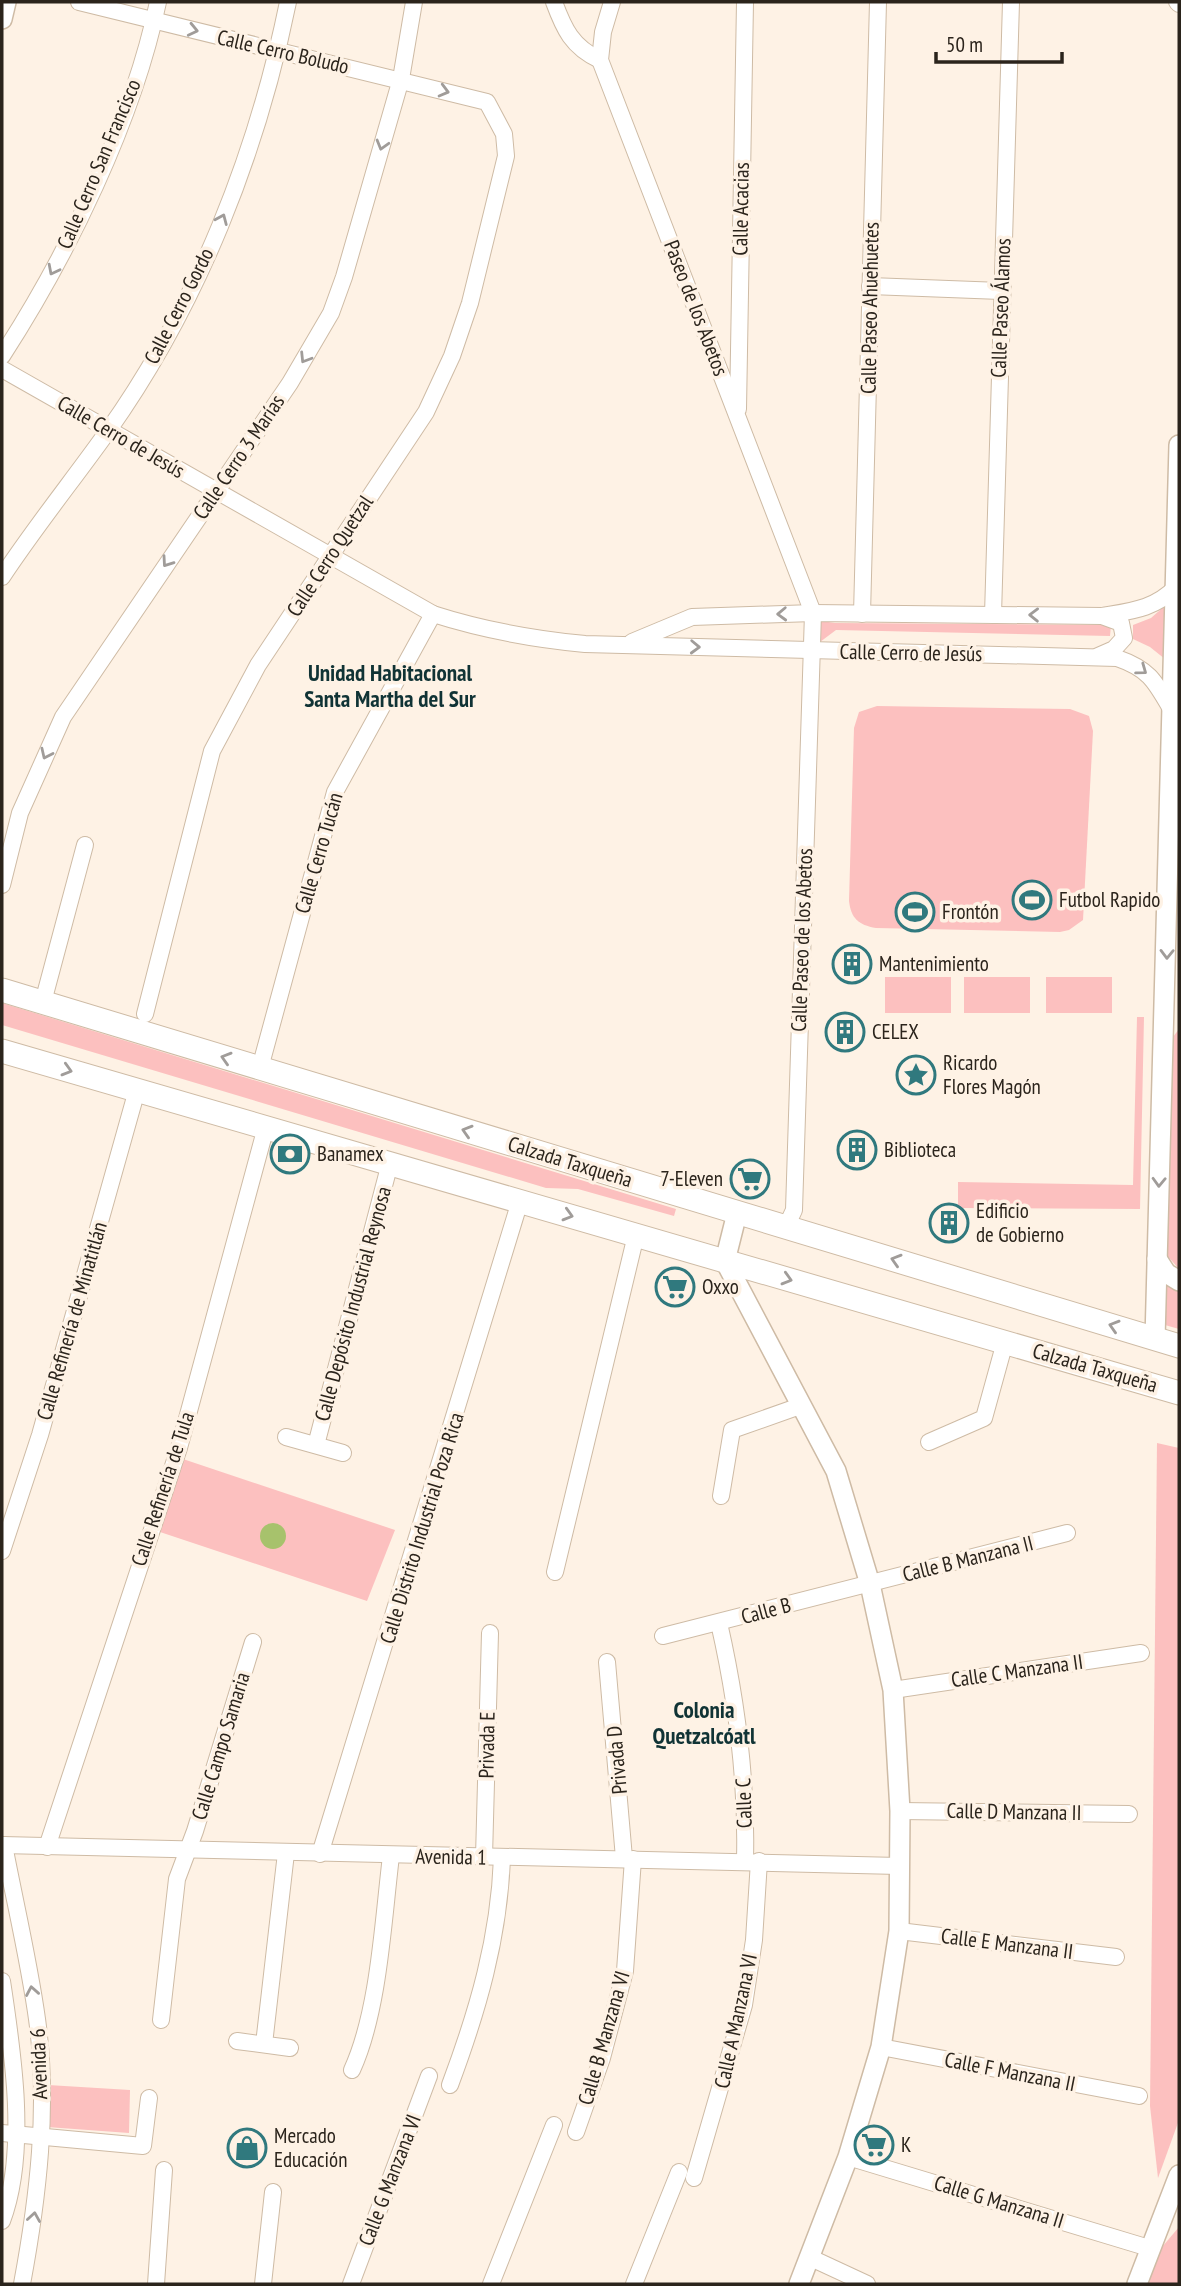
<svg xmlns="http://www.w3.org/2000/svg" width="1181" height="2286" viewBox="0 0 1181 2286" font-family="'PT Sans Narrow',sans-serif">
<rect width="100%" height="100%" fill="#fef2e5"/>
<g fill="#fcc0bf">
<path d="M1167,604L1165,659L1150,647L1133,639V625L1151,618Z"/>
<path d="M815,620L835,623L1111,625L1110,636L836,630L816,645Z"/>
<path d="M877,706L1070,709L1089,716L1093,731L1083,920L1069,930L1060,932L876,928C858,925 851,918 849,901L854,728L859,712Z"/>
<rect x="885" y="977" width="66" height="36"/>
<rect x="964" y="977" width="66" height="36"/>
<rect x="1046" y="977" width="66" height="36"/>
<path d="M2,1003L676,1209L674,1216L578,1189L546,1188L2,1025Z"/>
<path d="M1137,1017H1144L1140,1209L958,1208V1182L1133,1185Z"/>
<path d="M1179,1029V1269L1165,1253L1173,1037Z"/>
<path d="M1167,1285L1179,1292V1329L1165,1325Z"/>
<path d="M1157,1443L1179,1448V2120L1158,2178L1150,2106Z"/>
<path d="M180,1458L395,1530L367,1601L154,1530Z"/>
<path d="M48,2085L130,2090L129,2133L47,2127Z"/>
<path d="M1179,2227V2284H1148L1157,2253Z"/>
</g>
<circle fill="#a7c26c" cx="273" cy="1536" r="13"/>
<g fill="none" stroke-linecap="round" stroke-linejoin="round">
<defs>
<g id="minor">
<path d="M79,2L487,102L504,134L506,156L470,303L452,356L426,412L258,665L212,751L145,1014"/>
<path d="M554,2C564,29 572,47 600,60"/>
<path d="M612,2L603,32L600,60L813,613L794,1210L786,1227"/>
<path d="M1177,2L1179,4"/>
<path d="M870,286L1001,291"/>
<path d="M2,356C68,254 133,121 158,2"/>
<path d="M2,369L433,614C483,630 532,639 585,644L1117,658C1149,669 1155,681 1171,709"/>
<path d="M738,409L745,2"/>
<path d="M2,577C35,527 73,480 108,431C198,304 257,154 288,2"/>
<path d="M862,614L878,2"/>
<path d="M993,615L1011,2"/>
<path d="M632,642L692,617L813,613L1102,616C1131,611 1155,609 1176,587"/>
<path d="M1098,656L1114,649L1124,638L1121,623L1102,616"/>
<path d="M2,885L20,813L63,717L290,383L331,313L344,277L401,79L414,2"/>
<path d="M43,1002L85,845"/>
<path d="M260,1068L335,792L433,614"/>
<path d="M286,1437L343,1453"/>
<path d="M929,1442L984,1418L1005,1342"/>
<path d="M316,1445L390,1163"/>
<path d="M721,1496L732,1430L800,1406"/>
<path d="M2,1551L40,1435L137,1090"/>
<path d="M555,1572L636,1235"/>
<path d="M719,1623C737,1702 747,1779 745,1860"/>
<path d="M663,1636L1067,1533"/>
<path d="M607,1662L624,1858"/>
<path d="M893,1690L1141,1653"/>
<path d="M900,1811L1129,1814"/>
<path d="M2,1845L899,1866"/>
<path d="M4,1845C15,1903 29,1961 37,2019C49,2106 38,2198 22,2284"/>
<path d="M47,1847L179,1448L266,1127"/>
<path d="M320,1854L520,1201"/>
<path d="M484,1857L490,1633"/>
<path d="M899,1931L1116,1957"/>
<path d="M2,1981C13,2053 28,2152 2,2221"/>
<path d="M161,2020L177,1879L195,1831L253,1642"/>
<path d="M237,2041L290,2048"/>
<path d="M264,2044L286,1853"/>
<path d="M881,2047L1139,2096"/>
<path d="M352,2070C379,2011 383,1921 391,1856"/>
<path d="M450,2085C478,2010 499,1938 502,1858"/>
<path d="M576,2132L602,2058L625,1971L633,1859"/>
<path d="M2,2133L143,2146L149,2098"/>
<path d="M848,2157L1149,2248"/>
<path d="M694,2178L744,2005L754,1940L759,1861"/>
<path d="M811,2258L867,2284"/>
<path d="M156,2284L164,2170"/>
<path d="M263,2284L273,2192"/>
<path d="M351,2284L429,2076"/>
<path d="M491,2284L554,2125"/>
<path d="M634,2284L679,2172"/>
</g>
<g id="tertiary">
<path d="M2,19L6,2"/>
<path d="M737,1213L725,1261L836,1471L870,1584L893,1690L900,1811L899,1931L881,2047L848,2157L799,2284"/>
<path d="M1157,1259L1166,1273L1179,1281"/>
<path d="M1155,1339L1179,445"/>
<path d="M1137,2284L1179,2175"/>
</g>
<g id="secondary">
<path d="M2,990L1179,1346"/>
<path d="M2,1051L1179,1393"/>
</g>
</defs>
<use href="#minor" stroke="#cebba5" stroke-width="18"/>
<use href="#tertiary" stroke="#cebba5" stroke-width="22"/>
<use href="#secondary" stroke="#cebba5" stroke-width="25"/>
<use href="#minor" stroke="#fff" stroke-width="16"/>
<use href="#tertiary" stroke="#fff" stroke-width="19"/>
<use href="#secondary" stroke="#fff" stroke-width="23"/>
</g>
<defs><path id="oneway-chevron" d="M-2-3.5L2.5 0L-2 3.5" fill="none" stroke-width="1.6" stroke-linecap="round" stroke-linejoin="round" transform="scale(1.75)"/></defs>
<g stroke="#a09c99">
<use href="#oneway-chevron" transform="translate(193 30) rotate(13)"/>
<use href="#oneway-chevron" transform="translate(444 91) rotate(15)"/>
<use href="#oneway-chevron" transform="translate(382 145) rotate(106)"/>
<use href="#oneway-chevron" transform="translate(222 219) rotate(-67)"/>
<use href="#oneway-chevron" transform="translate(53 270) rotate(117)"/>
<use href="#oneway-chevron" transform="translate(305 358) rotate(122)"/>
<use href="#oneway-chevron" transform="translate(167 562) rotate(125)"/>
<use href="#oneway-chevron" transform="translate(782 614) rotate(178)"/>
<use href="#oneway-chevron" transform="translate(1034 615) rotate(-179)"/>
<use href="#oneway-chevron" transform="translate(695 647) rotate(2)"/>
<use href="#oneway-chevron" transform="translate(1142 670) rotate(36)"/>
<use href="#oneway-chevron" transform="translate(46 754) rotate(115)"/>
<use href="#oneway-chevron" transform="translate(1167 954) rotate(91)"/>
<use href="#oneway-chevron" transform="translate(226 1058) rotate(-163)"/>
<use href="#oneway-chevron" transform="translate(67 1070) rotate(16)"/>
<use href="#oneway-chevron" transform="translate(467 1131) rotate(-163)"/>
<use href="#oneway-chevron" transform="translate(1159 1182) rotate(92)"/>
<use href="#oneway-chevron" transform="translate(568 1215) rotate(16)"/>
<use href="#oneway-chevron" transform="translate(896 1260) rotate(-163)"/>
<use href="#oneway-chevron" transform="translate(787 1279) rotate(16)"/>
<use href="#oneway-chevron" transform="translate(1114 1326) rotate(-163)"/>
<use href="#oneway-chevron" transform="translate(32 1991) rotate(-100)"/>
<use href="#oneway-chevron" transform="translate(34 2217) rotate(-81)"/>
</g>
<defs>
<symbol id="stadium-ring" viewBox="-11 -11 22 22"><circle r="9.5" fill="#fef2e5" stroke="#30797e" stroke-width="1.5"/><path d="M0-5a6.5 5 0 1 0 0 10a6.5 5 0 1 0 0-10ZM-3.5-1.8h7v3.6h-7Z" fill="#30797e"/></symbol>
<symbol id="building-ring" viewBox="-11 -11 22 22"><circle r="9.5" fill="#fef2e5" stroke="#30797e" stroke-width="1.5"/><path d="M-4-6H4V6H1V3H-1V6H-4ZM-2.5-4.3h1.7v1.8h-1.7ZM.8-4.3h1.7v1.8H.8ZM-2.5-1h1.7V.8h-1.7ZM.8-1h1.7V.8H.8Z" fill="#30797e"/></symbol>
<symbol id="sight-ring" viewBox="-11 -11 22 22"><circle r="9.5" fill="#fef2e5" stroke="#30797e" stroke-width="1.5"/><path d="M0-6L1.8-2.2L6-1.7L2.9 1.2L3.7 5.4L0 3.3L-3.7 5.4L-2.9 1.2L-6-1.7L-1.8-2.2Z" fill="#30797e"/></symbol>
<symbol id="bank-ring" viewBox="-11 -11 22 22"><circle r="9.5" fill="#fef2e5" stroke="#30797e" stroke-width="1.5"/><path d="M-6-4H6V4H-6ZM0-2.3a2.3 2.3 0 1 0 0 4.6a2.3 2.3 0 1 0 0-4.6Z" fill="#30797e"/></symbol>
<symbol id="supermarket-ring" viewBox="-11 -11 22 22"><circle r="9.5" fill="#fef2e5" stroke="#30797e" stroke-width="1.5"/><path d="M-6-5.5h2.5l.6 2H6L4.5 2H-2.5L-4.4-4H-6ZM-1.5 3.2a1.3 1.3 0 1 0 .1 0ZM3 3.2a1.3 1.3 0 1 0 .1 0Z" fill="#30797e"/></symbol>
<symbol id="shop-ring" viewBox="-11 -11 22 22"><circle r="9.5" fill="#fef2e5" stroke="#30797e" stroke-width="1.5"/><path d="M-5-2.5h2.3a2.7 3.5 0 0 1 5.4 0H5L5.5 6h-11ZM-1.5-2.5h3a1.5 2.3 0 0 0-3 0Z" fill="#30797e"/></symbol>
</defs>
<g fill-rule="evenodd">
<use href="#stadium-ring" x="1010" y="878" width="44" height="44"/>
<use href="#stadium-ring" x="893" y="890" width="44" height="44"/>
<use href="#building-ring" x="830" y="942" width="44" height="44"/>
<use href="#building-ring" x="823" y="1010" width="44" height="44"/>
<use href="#sight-ring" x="894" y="1053" width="44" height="44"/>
<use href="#building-ring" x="835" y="1128" width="44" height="44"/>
<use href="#bank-ring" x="268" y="1132" width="44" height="44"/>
<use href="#supermarket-ring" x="728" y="1157" width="44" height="44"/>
<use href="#building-ring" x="927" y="1201" width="44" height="44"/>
<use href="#supermarket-ring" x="653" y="1265" width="44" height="44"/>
<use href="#supermarket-ring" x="852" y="2123" width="44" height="44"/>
<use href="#shop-ring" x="225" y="2126" width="44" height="44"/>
</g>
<g text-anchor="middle" stroke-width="7" stroke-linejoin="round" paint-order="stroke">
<g font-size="21" fill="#2b241c" stroke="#fef2e5">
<text transform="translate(283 52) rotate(13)" y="7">Calle Cerro Boludo</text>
<text transform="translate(99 164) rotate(-67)" y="7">Calle Cerro San Francisco</text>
<text transform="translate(741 209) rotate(-89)" y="7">Calle Acacias</text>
<text transform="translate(179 306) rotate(-63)" y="7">Calle Cerro Gordo</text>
<text transform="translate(696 308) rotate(69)" y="7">Paseo de los Abetos</text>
<text transform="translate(870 308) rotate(-89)" y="7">Calle Paseo Ahuehuetes</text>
<text transform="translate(1001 308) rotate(-88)" y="7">Calle Paseo Álamos</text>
<text transform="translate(121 437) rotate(30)" y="7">Calle Cerro de Jesús</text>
<text transform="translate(239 457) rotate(-56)" y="7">Calle Cerro 3 Marías</text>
<text transform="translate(330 556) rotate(-57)" y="7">Calle Cerro Quetzal</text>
<text transform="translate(911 653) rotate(1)" y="7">Calle Cerro de Jesús</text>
<text transform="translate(319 853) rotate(-74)" y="7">Calle Cerro Tucán</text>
<text transform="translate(802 940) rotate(-88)" y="7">Calle Paseo de los Abetos</text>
<text transform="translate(570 1162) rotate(17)" y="7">Calzada Taxqueña</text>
<text transform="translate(353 1304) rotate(-75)" y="7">Calle Depósito Industrial Reynosa</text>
<text transform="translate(72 1321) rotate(-74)" y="7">Calle Refinería de Minatitlán</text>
<text transform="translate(1095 1368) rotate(16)" y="7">Calzada Taxqueña</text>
<text transform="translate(163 1489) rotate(-72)" y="7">Calle Refinería de Tula</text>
<text transform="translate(422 1528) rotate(-73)" y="7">Calle Distrito Industrial Poza Rica</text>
<text transform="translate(968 1559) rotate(-14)" y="7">Calle B Manzana II</text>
<text transform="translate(766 1611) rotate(-15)" y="7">Calle B</text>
<text transform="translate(1017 1671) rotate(-8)" y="7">Calle C Manzana II</text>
<text transform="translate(487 1745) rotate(-89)" y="7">Privada E</text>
<text transform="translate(221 1746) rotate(-73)" y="7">Calle Campo Samaria</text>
<text transform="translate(617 1760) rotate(-95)" y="7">Privada D</text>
<text transform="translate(744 1803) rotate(-92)" y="7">Calle C</text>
<text transform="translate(1014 1812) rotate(1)" y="7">Calle D Manzana II</text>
<text transform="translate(451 1857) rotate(1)" y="7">Avenida 1</text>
<text transform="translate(1007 1944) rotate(7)" y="7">Calle E Manzana II</text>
<text transform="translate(736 2021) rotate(-78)" y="7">Calle A Manzana VI</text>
<text transform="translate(604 2038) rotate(-74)" y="7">Calle B Manzana VI</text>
<text transform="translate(39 2064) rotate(-92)" y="7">Avenida 6</text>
<text transform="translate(1010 2072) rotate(11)" y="7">Calle F Manzana II</text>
<text transform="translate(390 2180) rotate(-69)" y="7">Calle G Manzana VI</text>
<text transform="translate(999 2202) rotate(17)" y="7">Calle G Manzana II</text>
</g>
<g font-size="21" fill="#2b241c" stroke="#fef2e5" text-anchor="start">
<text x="1059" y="907">Futbol Rapido</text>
<text x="942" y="919">Frontón</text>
<text x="879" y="971">Mantenimiento</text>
<text x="872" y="1039">CELEX</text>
<text x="943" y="1070">Ricardo<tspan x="943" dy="24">Flores Magón</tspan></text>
<text x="884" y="1157">Biblioteca</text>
<text x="317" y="1161">Banamex</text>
<text x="723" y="1186" text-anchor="end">7-Eleven</text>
<text x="976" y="1218">Edificio<tspan x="976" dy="24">de Gobierno</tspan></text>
<text x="702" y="1294">Oxxo</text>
<text x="274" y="2143">Mercado<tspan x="274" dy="24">Educación</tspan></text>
<text x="901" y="2152">K</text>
</g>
<g font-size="23" font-weight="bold" fill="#103335" stroke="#fef2e5">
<text x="390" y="681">Unidad Habitacional<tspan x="390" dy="26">Santa Martha del Sur</tspan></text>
<text x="704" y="1718">Colonia<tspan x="704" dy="26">Quetzalcóatl</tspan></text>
</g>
</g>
<rect width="1181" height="2286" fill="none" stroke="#2b241c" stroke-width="7"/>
<path d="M936 52v10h126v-10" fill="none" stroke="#2b241c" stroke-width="3.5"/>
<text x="946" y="52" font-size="21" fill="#2b241c" stroke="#fef2e5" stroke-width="5" paint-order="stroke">50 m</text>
</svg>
